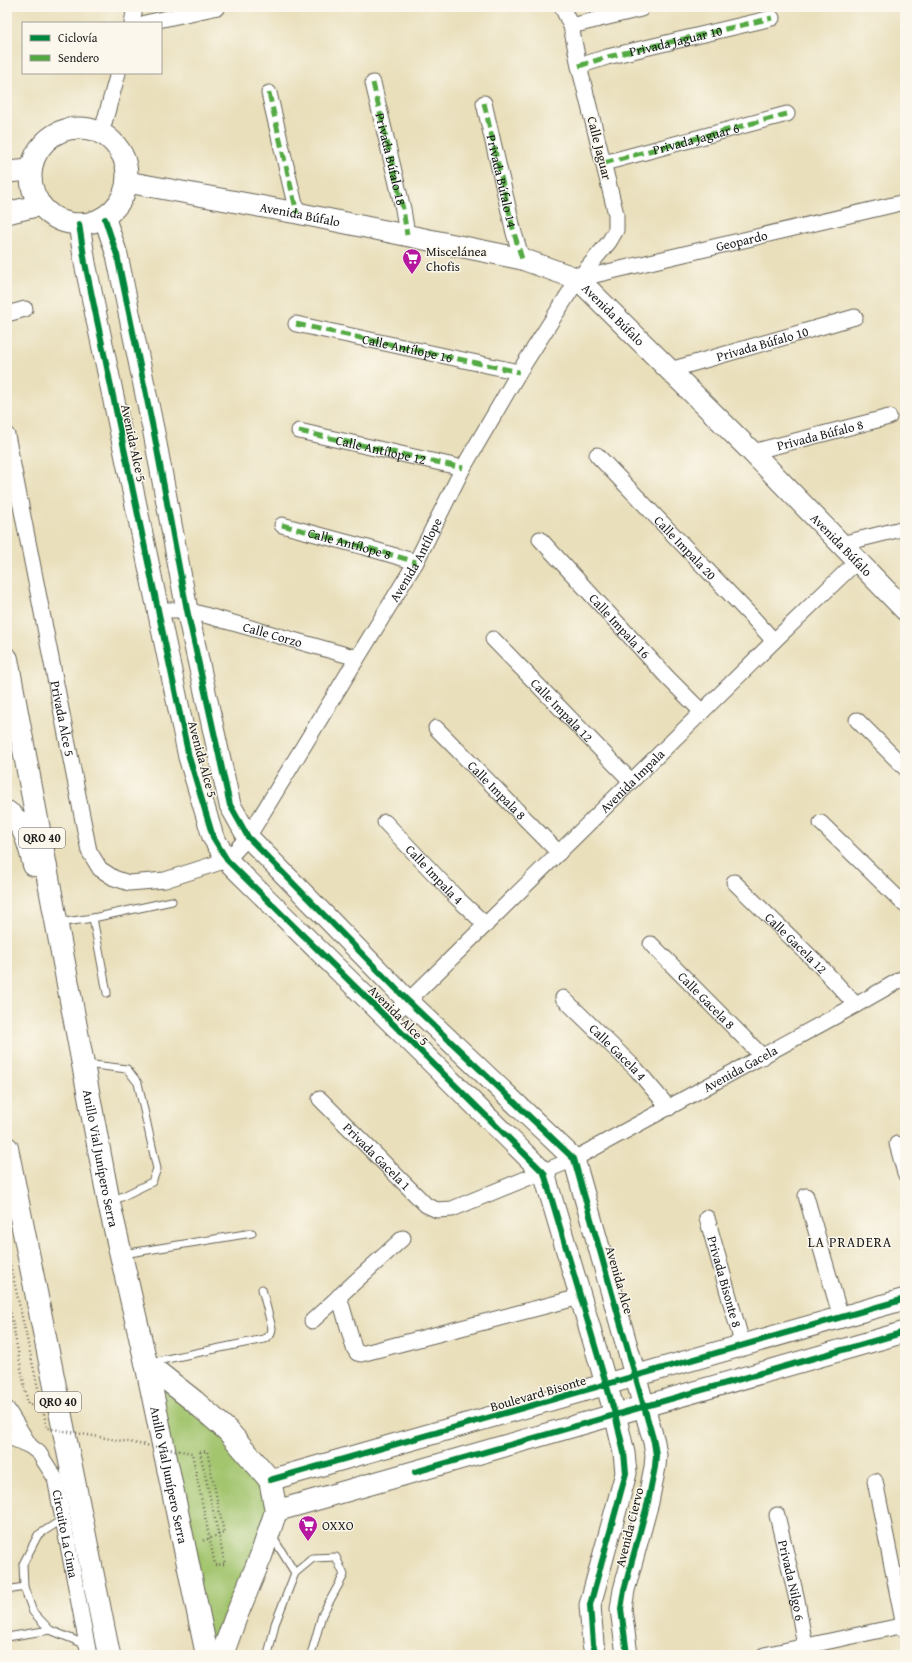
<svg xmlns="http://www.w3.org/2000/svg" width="912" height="1662" viewBox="0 0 912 1662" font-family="'Gentium Book Plus',serif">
<rect width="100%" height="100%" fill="#fbf7ec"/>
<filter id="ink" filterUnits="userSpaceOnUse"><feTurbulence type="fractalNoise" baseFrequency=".025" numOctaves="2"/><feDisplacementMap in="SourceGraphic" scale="8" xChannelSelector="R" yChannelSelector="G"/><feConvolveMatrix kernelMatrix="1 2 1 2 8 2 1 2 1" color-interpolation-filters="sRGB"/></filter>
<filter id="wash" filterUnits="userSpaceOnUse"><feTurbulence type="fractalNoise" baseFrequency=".012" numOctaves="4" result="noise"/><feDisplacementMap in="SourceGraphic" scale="16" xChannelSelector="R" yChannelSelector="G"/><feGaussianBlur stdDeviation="0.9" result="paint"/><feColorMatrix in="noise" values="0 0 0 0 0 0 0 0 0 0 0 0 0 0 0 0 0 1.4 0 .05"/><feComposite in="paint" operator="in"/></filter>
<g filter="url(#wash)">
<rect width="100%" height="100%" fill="#e9dfbb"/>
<path fill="#a3c56e" stroke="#607045" d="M146,1363L228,1431L276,1511L235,1619L207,1655Z"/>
</g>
<g filter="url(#ink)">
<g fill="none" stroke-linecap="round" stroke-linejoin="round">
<defs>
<g id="lane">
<path d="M93,918L107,993"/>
<path d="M58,923L93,918L172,901"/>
<path d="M85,1064L127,1069L138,1083L157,1169L152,1182L111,1202"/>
<path d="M123,1254L252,1233"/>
<path d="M152,1362L264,1339L271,1334L272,1328L262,1289"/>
<path d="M63,1519L38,1535L23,1564L24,1587L33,1612L50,1630L87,1645"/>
<path d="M272,1536L295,1573"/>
<path d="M7,1590L24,1587"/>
<path d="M7,1637L50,1630"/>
<path d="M268,1655L275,1624L295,1573L313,1558L336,1557L344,1575L322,1615L311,1655"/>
</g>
<g id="street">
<path d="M132,23L135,7"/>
<path d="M145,23L218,7"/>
<path d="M571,26L641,9"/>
<path id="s1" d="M579,66L607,57L772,18"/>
<path id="s2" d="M373,83L403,209L407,235"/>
<path d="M269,93L297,213"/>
<path d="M484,103L514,233L522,259"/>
<path d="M101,134L118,73"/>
<path d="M604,163L787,114"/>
<path id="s3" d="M578,279L905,202"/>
<path d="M7,314L25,309"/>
<path id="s4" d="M296,324L519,372"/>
<path id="s5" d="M670,370L855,317"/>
<path d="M299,431L463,468"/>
<path id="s6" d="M7,435L89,851L100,869L114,878L129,883L165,880L227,860L248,837L416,562L463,468L519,372L578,279L609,242L616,230V214L579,66L571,26L562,7"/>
<path id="s7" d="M752,452L889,417"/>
<path id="s8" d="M597,455L754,619L774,641"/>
<path id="s9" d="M282,525L368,548L416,562"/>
<path id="s10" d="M540,539L668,678L702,712"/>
<path d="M841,544L905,528"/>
<path id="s11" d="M158,610H187L357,658"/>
<path id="s12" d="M493,639L631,781"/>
<path d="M857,720L905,768"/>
<path id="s13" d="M436,728L559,853"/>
<path id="s14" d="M385,822L456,897L486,925"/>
<path d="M821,823L905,905"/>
<path id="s15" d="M734,882L821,967L856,1005"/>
<path id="s16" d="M651,944L763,1057"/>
<path id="s17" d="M563,998L636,1069L669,1108"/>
<path id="s18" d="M388,1019L408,1001L774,641L857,561"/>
<path id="s19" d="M320,1099L426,1205L437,1210L452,1209L574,1159L856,1005L905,977"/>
<path d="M897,1144L905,1173"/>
<path d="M806,1196L841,1318"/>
<path id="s20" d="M707,1218L743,1346"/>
<path d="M339,1296L354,1348L357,1353L361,1354L580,1297"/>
<path d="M312,1321L403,1238"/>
<path d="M7,1409L30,1446"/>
<path id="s21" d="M7,1436L30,1446L39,1453L55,1478L89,1655"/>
<path d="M875,1481L905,1631"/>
<path id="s22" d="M777,1515L797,1600L805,1646"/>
<path d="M764,1655L905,1625"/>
</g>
<g id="secondary">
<circle cx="79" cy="176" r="48"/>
<path d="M7,172L31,170"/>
<path id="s23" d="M127,182L297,213L522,259L578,279L752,452L905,610"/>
<path d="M7,213L40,205"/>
<path d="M105,219L117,255L154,433L187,610L230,805L248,837L408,1001L574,1159L654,1442L656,1455L655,1467L648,1502L624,1590L621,1609L627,1655"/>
<path d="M79,224L85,263L189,757L213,837L227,860L238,871L544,1173L615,1414L624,1453L626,1473L590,1605L593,1644L596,1655"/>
<path d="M270,1480L905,1299"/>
<path d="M276,1511L905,1332"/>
</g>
<g id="highway">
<path id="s24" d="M7,659L109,1203L146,1363L207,1655"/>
<path d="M7,812C25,823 29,846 34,865"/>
<path d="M7,1148L109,1655"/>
<path d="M146,1363L194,1401L228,1431L270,1480L276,1511L261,1556L235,1619L222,1655"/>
</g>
</defs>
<use href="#lane" stroke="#646054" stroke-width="9"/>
<use href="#street" stroke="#646054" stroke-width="17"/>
<use href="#secondary" stroke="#646054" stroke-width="23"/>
<use href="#highway" stroke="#646054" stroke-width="24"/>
<g stroke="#646054" stroke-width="2.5" stroke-dasharray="1 3" stroke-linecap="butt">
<path d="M7,1293L28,1405H40"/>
<path d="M200,1452L207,1451L224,1533L202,1541"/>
</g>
<use href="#lane" stroke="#fff" stroke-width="7"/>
<use href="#street" stroke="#fff" stroke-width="15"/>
<use href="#secondary" stroke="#fff" stroke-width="21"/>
<use href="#highway" stroke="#fff" stroke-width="22"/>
<path stroke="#646054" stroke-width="2.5" stroke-dasharray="1 3" stroke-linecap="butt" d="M7,1250L47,1428L192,1453L215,1565L225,1564L200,1452"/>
<g stroke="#52a943" stroke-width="5" stroke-dasharray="10 5" stroke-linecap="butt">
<path d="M579,66L607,57L772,18"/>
<path d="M373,83L403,209L407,235"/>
<path d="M269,93L297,213"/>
<path id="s25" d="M484,103L514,233L522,259"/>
<path id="s26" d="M604,163L787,114"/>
<path d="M296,324L519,372"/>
<path id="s27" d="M299,431L463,468"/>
<path d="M282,525L368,548L416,562"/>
</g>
<defs>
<g id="cycleway">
<path d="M105,219L117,255L154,433L187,610L230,805L248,837L408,1001L574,1159L654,1442L656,1455L655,1467L648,1502L624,1590L621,1609L627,1655"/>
<path d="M79,224L85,263L189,757L213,837L227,860L238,871L544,1173L615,1414L624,1453L626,1473L590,1605L593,1644L596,1655"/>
<path d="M415,1472L905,1332"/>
<path d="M270,1480L905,1299"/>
</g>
</defs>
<use href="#cycleway" stroke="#fbf7ec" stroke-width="8"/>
<use href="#cycleway" stroke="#00873e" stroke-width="6"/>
</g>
</g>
<defs>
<symbol id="supermarket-pin" viewBox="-11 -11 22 30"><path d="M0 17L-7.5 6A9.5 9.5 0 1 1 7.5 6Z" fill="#b5179e" stroke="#fbf7ec"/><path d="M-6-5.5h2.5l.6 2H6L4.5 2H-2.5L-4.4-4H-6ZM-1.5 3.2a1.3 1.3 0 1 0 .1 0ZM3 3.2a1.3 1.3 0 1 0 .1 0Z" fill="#fff"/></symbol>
</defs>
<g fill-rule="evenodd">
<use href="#supermarket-pin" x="401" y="247" width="22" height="30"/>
<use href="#supermarket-pin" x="297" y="1514" width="22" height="30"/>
</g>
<g text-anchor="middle" stroke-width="3" stroke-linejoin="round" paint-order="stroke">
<g fill="#fbf7ec" stroke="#5f5e5a" stroke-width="1">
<rect x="19" y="828" width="46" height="20" rx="3"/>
<rect x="35" y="1392" width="46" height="20" rx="3"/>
</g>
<g font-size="12" font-weight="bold" fill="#1c1c1c">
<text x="42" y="842">QRO 40</text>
<text x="58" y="1406">QRO 40</text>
</g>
<g font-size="13" fill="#1c1c1c" stroke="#fbf7ec">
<text dy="5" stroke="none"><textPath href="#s1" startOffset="100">Privada Jaguar 10</textPath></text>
<text dy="5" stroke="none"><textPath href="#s26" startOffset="95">Privada Jaguar 6</textPath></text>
<text transform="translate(600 148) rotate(76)" y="5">Calle Jaguar</text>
<text dy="5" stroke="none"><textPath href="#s2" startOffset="78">Privada Búfalo 18</textPath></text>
<text dy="5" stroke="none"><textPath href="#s25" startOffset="80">Privada Búfalo 14</textPath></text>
<text dy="5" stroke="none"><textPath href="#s23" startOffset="176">Avenida Búfalo</textPath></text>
<text dy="5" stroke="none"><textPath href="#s3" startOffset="168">Geopardo</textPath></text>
<text dy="5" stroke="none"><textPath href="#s23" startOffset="512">Avenida Búfalo</textPath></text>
<text dy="5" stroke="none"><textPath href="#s5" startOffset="96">Privada Búfalo 10</textPath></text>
<text dy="5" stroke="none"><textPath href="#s4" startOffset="114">Calle Antílope 16</textPath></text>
<text dy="5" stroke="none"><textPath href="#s7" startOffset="70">Privada Búfalo 8</textPath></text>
<text transform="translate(134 443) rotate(78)" y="5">Avenida Alce 5</text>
<text dy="5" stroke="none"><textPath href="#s27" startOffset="84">Calle Antílope 12</textPath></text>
<text dy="5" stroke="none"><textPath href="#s9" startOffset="70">Calle Antílope 8</textPath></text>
<text dy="5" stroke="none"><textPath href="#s23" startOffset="836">Avenida Búfalo</textPath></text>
<text dy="5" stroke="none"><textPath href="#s8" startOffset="128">Calle Impala 20</textPath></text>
<text dy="5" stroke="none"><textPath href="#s6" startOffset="934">Avenida Antílope</textPath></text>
<text dy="5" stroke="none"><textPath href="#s10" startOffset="118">Calle Impala 16</textPath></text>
<text dy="5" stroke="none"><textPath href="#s11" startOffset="118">Calle Corzo</textPath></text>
<text dy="5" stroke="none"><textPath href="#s12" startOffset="99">Calle Impala 12</textPath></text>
<text dy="5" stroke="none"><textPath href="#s6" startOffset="289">Privada Alce 5</textPath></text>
<text transform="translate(203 759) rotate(75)" y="5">Avenida Alce 5</text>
<text dy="5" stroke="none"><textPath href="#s18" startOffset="341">Avenida Impala</textPath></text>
<text dy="5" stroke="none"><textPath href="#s13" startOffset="87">Calle Impala 8</textPath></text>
<text dy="5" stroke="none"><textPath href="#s14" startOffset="72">Calle Impala 4</textPath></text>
<text dy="5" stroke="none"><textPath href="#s15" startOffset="87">Calle Gacela 12</textPath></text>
<text dy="5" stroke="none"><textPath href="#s16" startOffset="79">Calle Gacela 8</textPath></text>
<text transform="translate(399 1015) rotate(45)" y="5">Avenida Alce 5</text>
<text dy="5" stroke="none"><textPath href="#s17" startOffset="77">Calle Gacela 4</textPath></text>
<text dy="5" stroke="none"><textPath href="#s19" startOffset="498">Avenida Gacela</textPath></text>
<text dy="5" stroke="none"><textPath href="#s19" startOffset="81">Privada Gacela 1</textPath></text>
<text dy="5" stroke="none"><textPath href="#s24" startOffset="508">Anillo Vial Junípero Serra</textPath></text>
<text transform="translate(620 1280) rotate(74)" y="5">Avenida Alce</text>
<text dy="5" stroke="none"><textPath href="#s20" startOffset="66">Privada Bisonte 8</textPath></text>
<text transform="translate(538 1393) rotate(-16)" y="5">Boulevard Bisonte</text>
<text dy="5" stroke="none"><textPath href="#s24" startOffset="832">Anillo Vial Junípero Serra</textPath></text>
<text transform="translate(629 1527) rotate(-76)" y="5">Avenida Ciervo</text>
<text dy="5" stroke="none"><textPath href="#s21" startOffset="123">Circuito La Cima</textPath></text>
<text dy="5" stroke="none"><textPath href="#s22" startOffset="67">Privada Nilgo 6</textPath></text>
</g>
<g font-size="13" fill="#1c1c1c" stroke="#fbf7ec" text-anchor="start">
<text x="426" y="256">Miscelánea<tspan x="426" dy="15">Chofis</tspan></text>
<text x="322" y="1530">OXXO</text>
</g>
<g font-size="14" letter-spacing="1" fill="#1c1c1c" stroke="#fbf7ec">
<text x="850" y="1247">LA PRADERA</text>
</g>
</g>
<rect width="912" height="1662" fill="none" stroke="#fbf7ec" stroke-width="24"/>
<rect x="22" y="22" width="140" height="52" fill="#fbf7ec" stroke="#a29f99"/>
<rect x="30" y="35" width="20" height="6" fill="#00873e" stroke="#a29f99"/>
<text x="58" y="42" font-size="12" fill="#1c1c1c">Ciclovía</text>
<rect x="30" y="55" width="20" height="6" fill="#52a943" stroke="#a29f99"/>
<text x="58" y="62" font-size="12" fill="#1c1c1c">Sendero</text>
</svg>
